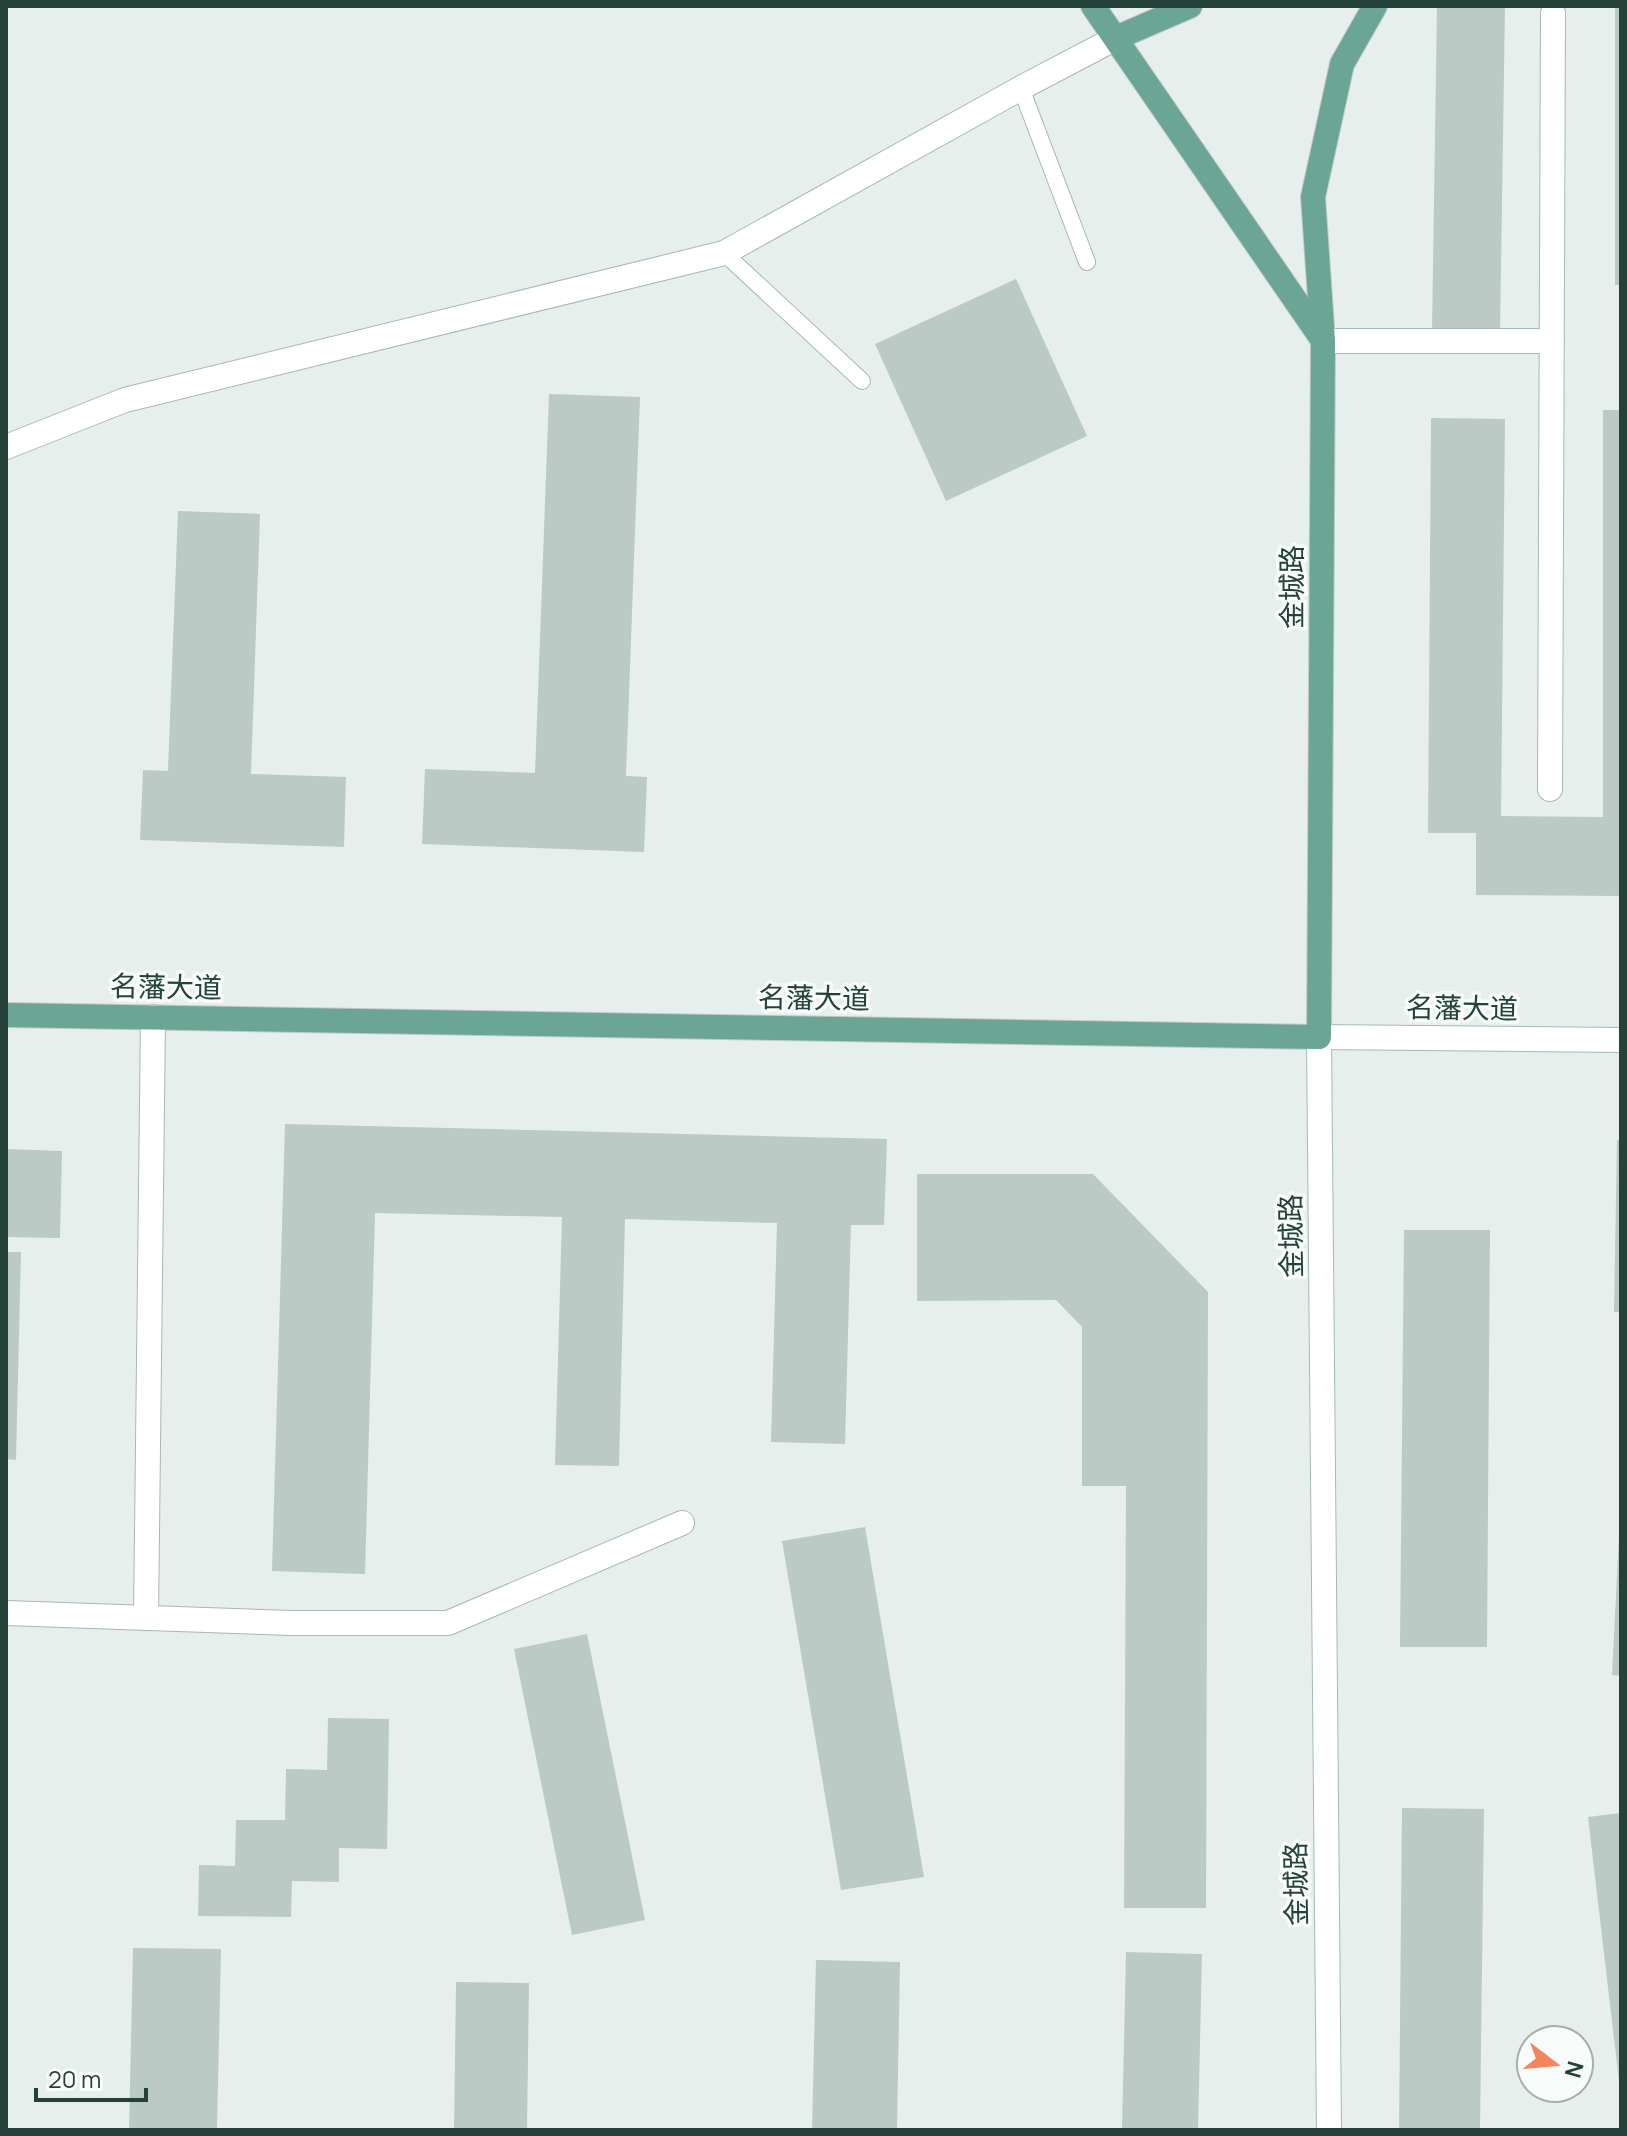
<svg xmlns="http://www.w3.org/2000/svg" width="1627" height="2136" viewBox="0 0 1627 2136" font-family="Manrope,'Noto Sans SC',sans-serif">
<rect width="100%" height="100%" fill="#e6efeb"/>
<g fill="#bbcac4">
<path d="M1437,6H1505L1500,333L1432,332Z"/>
<rect x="1615" y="6" width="6" height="279"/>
<path d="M1016,279L1087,436L946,501L875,344Z"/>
<path d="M549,394L640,397L626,776L647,777L644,852L422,844L425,769L535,773Z"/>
<path d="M1603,410H1621V896L1476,895V833H1428L1431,418L1505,419L1501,816L1603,817Z"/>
<path d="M178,511L260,514L251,774L346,777L344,847L140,840L143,770L168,771Z"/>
<path d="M285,1124L887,1139L884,1225H851L845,1444L771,1442L777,1223L625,1219L619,1466L555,1465L562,1217L375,1213L365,1574L272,1571Z"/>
<path d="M1617,1140H1621V1312H1614Z"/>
<path d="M6,1149L62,1151L60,1238L6,1237Z"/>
<path d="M917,1174H1093L1208,1292L1206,1908H1124L1126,1486H1082V1327L1056,1300L917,1301Z"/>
<path d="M1404,1230H1490L1487,1647H1400Z"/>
<path d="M6,1252H21L16,1460L6,1459Z"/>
<path d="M865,1527L924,1877L841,1890L782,1541Z"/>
<path d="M1619,1536H1621V1676L1612,1675Z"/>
<path d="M587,1634L645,1920L572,1935L514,1649Z"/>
<path d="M328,1718L389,1719L387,1849L339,1848V1882L292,1881L291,1917L198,1916L199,1865L235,1866L236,1820H285L286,1769L327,1770Z"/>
<path d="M1402,1808L1484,1809L1480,2130H1399Z"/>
<path d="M1621,1813V2081H1619L1588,1817Z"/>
<path d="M133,1948L221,1949L217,2130H129Z"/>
<path d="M1126,1952L1202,1954L1198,2130H1122Z"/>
<path d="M816,1960L900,1962L897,2130H812Z"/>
<path d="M456,1982L529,1983L527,2130H454Z"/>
</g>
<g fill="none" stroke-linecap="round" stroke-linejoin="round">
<defs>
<g id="service">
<path d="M1021,88L1087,262"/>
<path d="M724,253L862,381"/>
</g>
<path id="pedestrian" d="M146,1618L153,1017"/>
<g id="minor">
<path d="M1323,341H1552"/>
<path d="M6,447L125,400L724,253L1021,88L1116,38"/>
<path d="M1550,789L1553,13"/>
<path d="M6,1613L292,1623H448L682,1523"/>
</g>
<path id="secondary" d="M1329,2130L1319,1037L1621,1040"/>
<g id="primary">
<path d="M1093,6L1322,339"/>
<path d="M1116,38L1190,6"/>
<path d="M6,1015L1319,1037L1323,341L1313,197L1342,64L1375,6"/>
</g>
</defs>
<use href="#service" stroke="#a8b8b2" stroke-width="18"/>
<use href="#pedestrian" stroke="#a8b8b2" stroke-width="26"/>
<use href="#minor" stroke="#a8b8b2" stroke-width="26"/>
<use href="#secondary" stroke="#a4bbb3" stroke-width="26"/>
<use href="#primary" stroke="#c2cac8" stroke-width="26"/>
<use href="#service" stroke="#fff" stroke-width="16"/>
<use href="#pedestrian" stroke="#fff" stroke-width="24"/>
<use href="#minor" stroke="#fff" stroke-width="24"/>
<use href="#secondary" stroke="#fff" stroke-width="24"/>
<use href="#primary" stroke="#6aa596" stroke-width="24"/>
</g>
<g text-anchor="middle" stroke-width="7" stroke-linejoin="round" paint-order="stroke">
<g font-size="28" fill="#24423a" stroke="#f7fbf9">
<text transform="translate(1292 587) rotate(-90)" y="10">金城路</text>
<text transform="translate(166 987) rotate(1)" y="10">名藩大道</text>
<text transform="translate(814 998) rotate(1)" y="10">名藩大道</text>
<text transform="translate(1462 1008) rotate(1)" y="10">名藩大道</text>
<text transform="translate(1291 1236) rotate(-91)" y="10">金城路</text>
<text transform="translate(1296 1884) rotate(-91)" y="10">金城路</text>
</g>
</g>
<rect width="1627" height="2136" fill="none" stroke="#24423a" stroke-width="16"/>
<g transform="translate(1555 2064) rotate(106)"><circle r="38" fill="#f7fbf9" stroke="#a3b1ad" stroke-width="2"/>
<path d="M0-6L14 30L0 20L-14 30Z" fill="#f4845f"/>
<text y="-12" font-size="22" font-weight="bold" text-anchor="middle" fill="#24423a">N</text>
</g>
<path d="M36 2088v12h110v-12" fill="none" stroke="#24423a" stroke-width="4"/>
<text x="48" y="2088" font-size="24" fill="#24423a" stroke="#f7fbf9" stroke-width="6" paint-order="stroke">20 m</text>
</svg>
